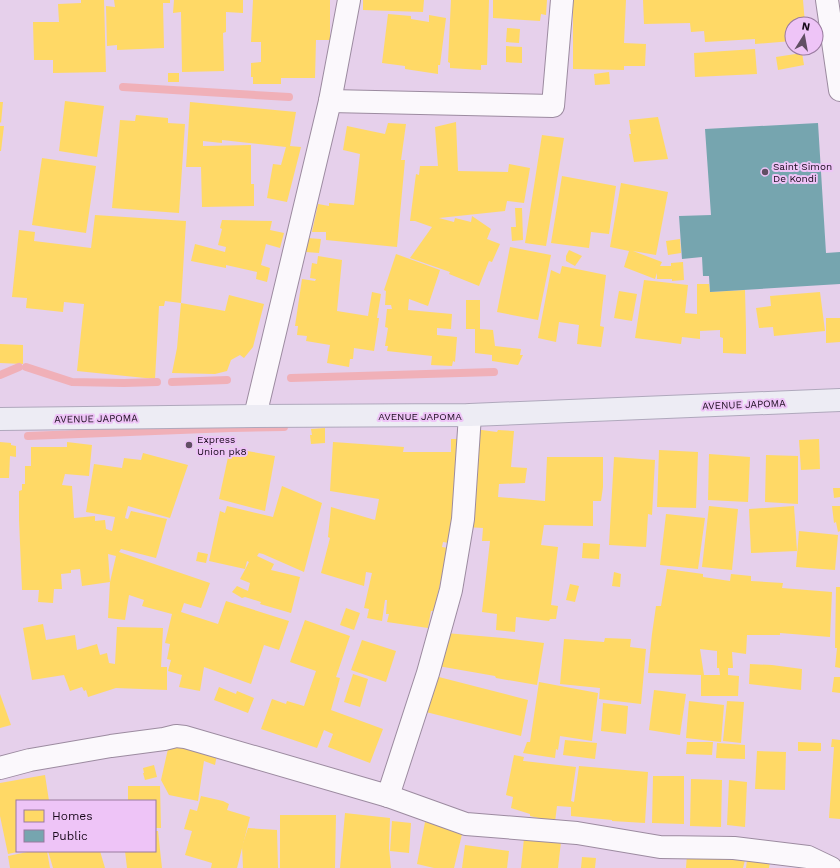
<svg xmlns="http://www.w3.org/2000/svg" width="840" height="868" viewBox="0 0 840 868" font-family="'Work Sans',sans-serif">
<rect width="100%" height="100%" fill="#e6d0eb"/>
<g fill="#ffd966" fill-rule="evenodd">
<path d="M81,0H104L106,72L53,73V60H34L33,22H59L58,4L81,3Z"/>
<path d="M114,0H170V3H163L164,48L117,50V45L107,46L106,6L115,7Z"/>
<path d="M174,0H243V13L226,12V32L223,33L224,71L182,72L181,12L173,13Z"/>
<path d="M253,0H330V40H316L315,78H281V84H253V77H251V63L261,62V42H251Z"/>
<path d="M363,0H424L423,12L363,10Z"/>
<path d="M451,0H489L487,65H481V70L450,68V63L448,62Z"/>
<path d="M493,0H547L546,15L541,14L540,21L493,18Z"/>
<path d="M573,0H626L624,43L646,44L645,66H624V70L573,69Z"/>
<path d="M643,0H803L805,24H792V41L755,44V39L705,42L704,31L691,32L690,23L644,24Z"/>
<path d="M388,14L411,16V19L429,22V15L446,18L440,65H438V74L405,69V66L382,63Z"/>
<path d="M507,28L520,29L519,43L506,42Z"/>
<path d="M506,46L522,47V63L506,62Z"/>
<path d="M755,49L757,74L695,77L694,53Z"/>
<path d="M802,53L804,65L778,70L776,57Z"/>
<path d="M609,72L610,84L595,85L594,74Z"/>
<rect x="168" y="73" width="11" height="9"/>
<path d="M65,101L104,106L97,157L59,151Z"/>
<path d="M0,102H3L1,123L0,122Z"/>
<path d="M190,102L296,112L290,146L301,147L287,202L267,198L273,164L281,165L286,147L222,140V143L203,141V146L251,145V184H254V206L202,207L201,167H186Z"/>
<path d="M136,115L168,118V123L185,124L179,213L112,208L120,120L135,121Z"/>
<path d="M658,117L668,159L634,162L629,134H631L629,120Z"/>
<path d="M456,122L458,171L508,172L509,164L530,168L524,203L507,201L505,211L439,218L454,222L455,218L471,222L472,216L491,229L487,239L500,244L492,262L489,261L479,286L449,274L450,272L410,258L432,227L415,221H410L416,174L419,175L420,166H438L435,127Z"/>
<path d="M388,123L406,124L401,160H405L397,247L326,240V232H312L318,204L329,206V203L354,205L360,154L343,150L347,126L385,134Z"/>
<path d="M0,126H4L1,151H0Z"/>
<path d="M542,135L564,138L546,246L525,243Z"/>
<path d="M42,158L96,166L86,233L32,225Z"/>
<path d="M562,176L616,186L609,234L591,232L589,248L551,243Z"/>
<path d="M621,183L668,192L656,255L633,251L662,262L660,266H671V263L683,262L684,280L672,281V279H657V273L655,279L624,267L629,251L610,247Z"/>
<path d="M515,208H522L523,240L512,241L511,227H516Z"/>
<path d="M95,215L186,221L181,303L165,301L164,306H159L155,379L77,371L84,304L64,302L63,312L26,308L27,298L12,297L19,230L35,232L34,241L91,248Z"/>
<path d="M222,220L272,221L270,230L284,233L280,248L266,244L261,265L270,268L267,282L256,279L257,272L226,265V268L191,261L195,244L225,252L226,247L218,245L222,229L220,228Z"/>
<path d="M307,238L321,239L319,253L306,252Z"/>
<path d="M680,239L681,253L668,255L666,241Z"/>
<path d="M510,247L551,255L538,320L497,312Z"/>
<path d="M569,250L582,256L575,266L566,261V256Z"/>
<path d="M396,254L440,270L428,306L409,299L408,310L452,314L451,329L437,328V335L457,337L455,362L453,361L452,366L431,365L432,356L387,351L388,346H385L388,328L385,327L387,309H392L391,305H385L386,291L384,290Z"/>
<path d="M318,256L342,260L337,311L368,316L372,292L381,294L377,318H379L374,351L354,348L353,359H350L349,367L327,363L330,345L306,341L307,336L297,335L298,326H295L302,279L315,281L316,279L310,278L312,263L317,264Z"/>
<path d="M562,266L606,275L600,326L604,327L601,347L577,344L579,325L559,322L556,342L538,338L551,270L560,274Z"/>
<path d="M644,280L688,285L685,313L697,314V284H709L710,292L745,290L746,329V354L723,353V338L720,337V330L700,331V339L682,337L681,344L635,338Z"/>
<path d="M619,291L637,294L632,321L614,318Z"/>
<path d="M820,292L825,331L774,336L773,327L759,328L756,308L771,306L770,296Z"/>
<path d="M229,295L264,304L253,347L244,358L240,355L231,360L227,371L215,374L172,373L177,348L181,303L225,311Z"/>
<path d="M466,300H480V329L493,330L495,346L521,349L520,355H523L518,365L492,361V355L475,353V329H466Z"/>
<path d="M826,318H840V342L826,343Z"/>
<path d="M0,344L23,345V364L0,363Z"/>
<path d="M325,428V443L311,444L310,435H312L311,429Z"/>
<path d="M474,429L497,432L498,430L514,431L511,467L527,468L525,483L499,484L498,497L545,501L547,457H603V487L601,501H593V526L544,525L541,545L558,547L551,605L558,606L556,619H550L549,621L516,617L515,632L496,630L497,614L482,612L490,541H482L483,528L466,527Z"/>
<path d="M451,439H459L455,544L443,542L442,547L448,548L434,611H431L428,628L387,622L389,614H386L387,600H385L382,621L367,618L369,609L364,608L372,573L366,572L364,586L321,573L330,538L328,537L331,507L375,520L379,499L330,491L333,442L404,447L403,452H451Z"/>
<path d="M819,439L820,469L801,470L799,440Z"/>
<path d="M0,442L11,443V445L16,446V457L10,456L9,478H0Z"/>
<path d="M67,442L92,445L89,476L65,474L62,485L72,486L74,518L95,516V521L105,520L106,529L112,531L115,517L86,512L94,464L122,468L124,458L141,460L143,453L188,465L170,518L128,506L125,518L128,519L131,511L167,519L156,558L121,549L119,552L210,583L201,608L184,603L181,612L218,624L226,601L289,621L279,650L264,645L251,684L204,667L200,691L179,687L182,675L168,671L171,660L167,659L170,644L165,643L172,614L142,606L144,600L129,595L125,620L108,618L110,582L116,556L108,554L110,582L82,586L80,569L71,570V573L61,574L62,589H54L53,603L38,602L39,590H22L19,520V491L22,490V484H25V466H31V447H67Z"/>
<path d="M230,448L275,456L265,511L219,499Z"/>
<path d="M659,450L698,452L696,508L657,507Z"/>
<path d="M709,454L750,457L748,502L708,500Z"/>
<path d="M766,455L798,456V504L765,502Z"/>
<path d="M614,457L655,460L652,515L648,514L646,547L609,545Z"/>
<path d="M282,486L322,503L304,572L263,554L259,553L257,556L274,564L271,570L300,577L291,613L260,604L261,602L245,597L242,598L232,592L237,586L248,591L250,583L240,579L249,562L247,561L245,569L209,561L220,511L225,513L227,506L273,517Z"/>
<path d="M833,488H840V497L834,498Z"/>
<path d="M709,506L738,509L732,570L702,567Z"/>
<path d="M794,506L797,551L751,553L749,509Z"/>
<path d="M832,506H840V531L838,532L836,522L834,523Z"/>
<path d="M666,514L705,518L698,569L660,565Z"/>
<path d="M799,531L838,535L835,570L796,567Z"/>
<path d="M583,543L600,544L599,559L582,558Z"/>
<path d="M198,552L208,554L206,563L196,561Z"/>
<path d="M667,569L703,574V577L730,581L731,574L751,576V581L783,583L782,588L832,592L830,637L780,633V635H747L746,654L732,652L733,668H728V675L739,676L738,696H701V675L648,673L652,634L656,606H661ZM700,649L717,651V668H719L720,675H704Z"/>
<path d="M614,572L621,574L620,587L612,586Z"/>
<path d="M570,584L579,586L575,602L566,600Z"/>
<path d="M836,587H840V668L835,667L837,648H835Z"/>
<path d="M346,608L360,613L354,630L340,625Z"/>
<path d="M305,620L350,636L336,677L340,678L331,710L383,729L370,763L328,747L333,734L324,730L317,748L261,729L272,699L286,704L287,701L304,706L316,671L290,662Z"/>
<path d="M43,624L46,640L75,635L77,650L97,644L100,655L107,653L109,663L115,664L117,627L163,628L161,667H167V690L116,688L88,697L86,690L84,691L82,687L70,691L64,675L32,680L23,628Z"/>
<path d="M446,633L503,638L544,643L537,685L496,678L495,676L438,666Z"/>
<path d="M605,638L631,639L630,647L646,649L641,704L599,699L600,688L560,684L564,639L604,642Z"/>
<path d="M362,640L396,651L386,682L351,670Z"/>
<path d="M750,664L772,665L802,669L801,690L749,684Z"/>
<path d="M353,674L368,679L360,707L344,702Z"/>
<path d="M431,675L528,700L521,736L422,711Z"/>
<path d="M834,677H840V693L832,692Z"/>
<path d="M539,682L598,693L592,741L560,736L558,750L556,749L555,758L523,753L527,742H530Z"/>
<path d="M219,687L236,694L237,691L254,698L248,713L214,700Z"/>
<path d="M654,690L686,694L680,735L649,730Z"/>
<path d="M0,694L11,725L0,728Z"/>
<path d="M689,701L724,705L721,742L686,738Z"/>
<path d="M727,701L744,702L741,743L723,741Z"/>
<path d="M603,703L628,706L626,734L601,731Z"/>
<path d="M832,739L840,740V819L829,818L834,747H831Z"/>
<path d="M170,740L218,749L215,765L204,761L198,801L169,795L161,780Z"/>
<path d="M565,740L597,743L595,759L563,755Z"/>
<path d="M687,742H713L712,755L686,754Z"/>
<path d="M798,742L821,743V751H798Z"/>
<path d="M717,743L745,745V759L716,758Z"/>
<path d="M757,751L786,752L785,790L755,789Z"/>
<path d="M514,755L524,757L523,761H524L576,767L571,801L574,802L579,766L648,772L645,823L612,821V820L571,816V807L557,806L555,822L530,816V814L511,808L513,797L506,795Z"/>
<path d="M154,765L157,777L145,780L143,773H144L143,768Z"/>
<path d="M45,775L49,801H17V852L8,854L0,816V783Z"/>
<path d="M653,776H684V824L652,823Z"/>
<path d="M691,779L722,780L721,827L690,826Z"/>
<path d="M729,780L747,782L745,827L727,825Z"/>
<path d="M128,786H160L161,828H155V801H128Z"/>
<path d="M201,796L223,801L229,804L227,810L250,817L237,868H211L212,863L185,855L192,831L184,829L190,809L197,811Z"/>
<path d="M345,813L390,818L389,848L391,868H340Z"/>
<path d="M280,815H336L335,868H280Z"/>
<path d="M392,821L411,823L409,853L390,851Z"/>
<path d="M425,822L463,830L454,868H434L417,864Z"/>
<path d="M248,828L277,830L278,868H243L242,846Z"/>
<path d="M155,831H158L162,868H127L125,851H155Z"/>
<path d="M524,838L561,842L558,868H521Z"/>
<path d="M465,845L509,851L507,868H462Z"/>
<path d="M32,851H47L50,868H10L8,856Z"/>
<path d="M48,851H100L105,868H53Z"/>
<path d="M748,852L771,855L769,868H746Z"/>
<path d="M687,854L745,860L743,868H686Z"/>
<path d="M582,857L596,858L595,868H581Z"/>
</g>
<path fill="#76a5af" d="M818,123L826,253L840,252V284L710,292L709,276H703L702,257L682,259L679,216L711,215L705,129Z"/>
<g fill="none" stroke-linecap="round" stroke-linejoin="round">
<g stroke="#f0b0b8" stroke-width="8">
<path d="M123,87L289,97"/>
<path d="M26,367L72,382L124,383L157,382"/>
<path d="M0,375L19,367"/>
<path d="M291,378L494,372"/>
<path d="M172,382L227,380"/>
<path d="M28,436L231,428L284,427"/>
</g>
<defs>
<g id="minor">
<path d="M827,0L840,90"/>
<path d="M330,101L553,106L562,0"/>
<path d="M255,416L330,101L349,0"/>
<path d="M0,768L30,760L111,746L164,739L176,736L185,737L388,796L466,824L577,833L660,847L734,848L808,857L831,868"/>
<path d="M388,796L428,673L451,590L463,519L470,415"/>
</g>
<path id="primary" d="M0,419L255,416L470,415L840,400"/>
</defs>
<use href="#minor" stroke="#9c8ba0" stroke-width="24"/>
<use href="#primary" stroke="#afa8bc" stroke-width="24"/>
<use href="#minor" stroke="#fbf8fc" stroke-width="22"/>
<use href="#primary" stroke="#edecf4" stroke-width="22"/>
</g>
<g fill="#614f64" stroke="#eec4f7" stroke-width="1.5">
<circle cx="765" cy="172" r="4"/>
<circle cx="189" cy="445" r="4"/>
</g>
<g text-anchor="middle" stroke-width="4" stroke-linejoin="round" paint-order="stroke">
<g font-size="10" fill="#190a1c" stroke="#eec4f7" text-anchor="start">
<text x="773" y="170">Saint Simon<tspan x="773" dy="12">De Kondi</tspan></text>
<text x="197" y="443">Express<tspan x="197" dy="12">Union pk8</tspan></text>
</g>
<g font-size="10" fill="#190a1c" stroke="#eec4f7">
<text transform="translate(744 404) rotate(-2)" y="4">AVENUE JAPOMA</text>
<text x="420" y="420">AVENUE JAPOMA</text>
<text transform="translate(96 418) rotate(-1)" y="4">AVENUE JAPOMA</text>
</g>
</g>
<rect x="16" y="800" width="140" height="52" fill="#eec4f7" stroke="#997a9f"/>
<rect x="24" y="810" width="20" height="12" fill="#ffd966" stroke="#997a9f"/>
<text x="52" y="820" font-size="12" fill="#190a1c">Homes</text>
<rect x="24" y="830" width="20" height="12" fill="#76a5af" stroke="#997a9f"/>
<text x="52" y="840" font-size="12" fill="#190a1c">Public</text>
<g transform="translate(804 36) rotate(11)"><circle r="19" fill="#eec4f7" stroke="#997a9f"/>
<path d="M0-3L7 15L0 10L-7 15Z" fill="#614f64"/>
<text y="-6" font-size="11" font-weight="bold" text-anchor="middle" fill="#190a1c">N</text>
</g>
</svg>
